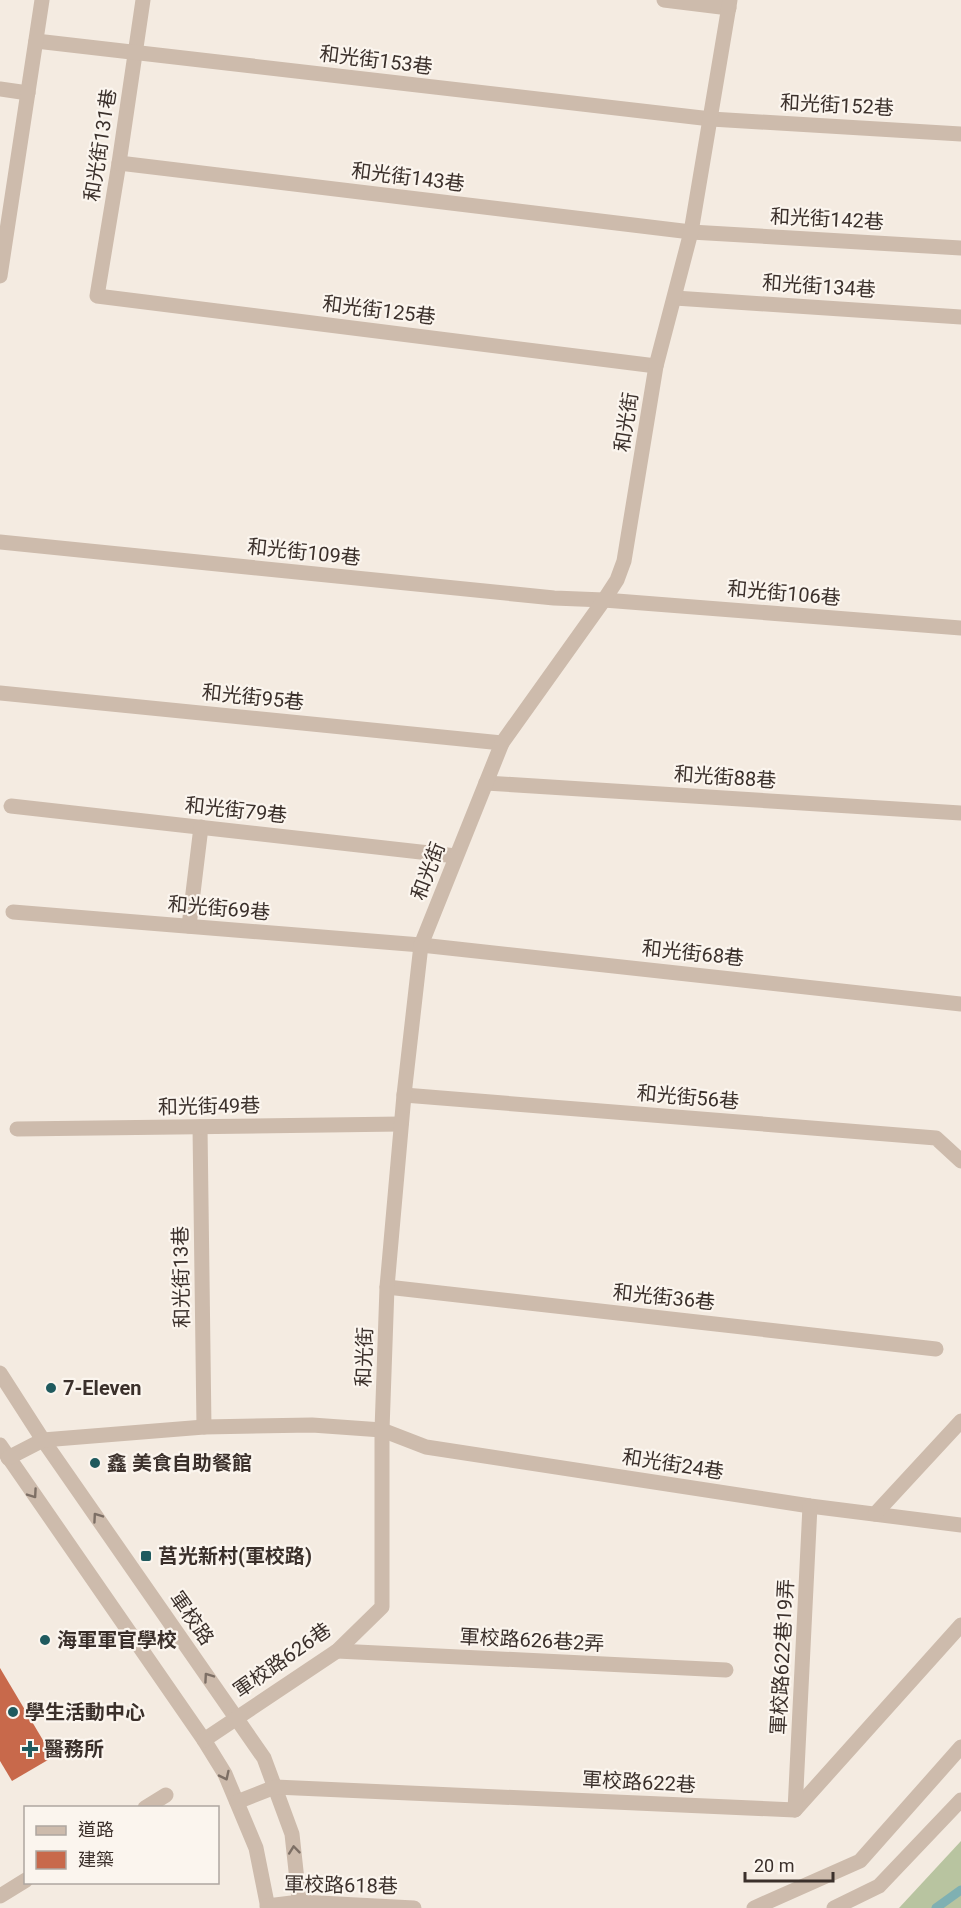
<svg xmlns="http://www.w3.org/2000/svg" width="961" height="1908" viewBox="0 0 961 1908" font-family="Roboto,'Noto Sans TC',sans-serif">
<rect width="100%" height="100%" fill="#f4ebe1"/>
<path fill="#b8c4a0" d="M961,1841V1908H899Z"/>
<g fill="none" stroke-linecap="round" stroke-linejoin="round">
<path stroke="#7fb0b2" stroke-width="9" d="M936,1908L961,1890"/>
</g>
<path fill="#c8694b" d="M0,1668L53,1757L12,1781L0,1761Z"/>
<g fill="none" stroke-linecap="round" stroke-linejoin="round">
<g stroke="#cdbbac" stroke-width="15">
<path d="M143,0L119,163L97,296L656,366"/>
<path d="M664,0L729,8"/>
<path d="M36,41L711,119L961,134"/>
<path d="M0,89L28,93"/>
<path d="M119,163L691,232L961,248"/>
<path d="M0,276L42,0"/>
<path d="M675,298L961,317"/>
<path d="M0,542L554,598L604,600L961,628"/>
<path d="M0,693L502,743"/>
<path d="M486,783L961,813"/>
<path d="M11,806L456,856"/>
<path d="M13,912L421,945L961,1004"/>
<path d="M189,926L201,827"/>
<path d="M404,1095L936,1138L961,1161"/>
<path d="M200,1127L204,1427"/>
<path d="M17,1129L401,1124"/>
<path d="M387,1287L936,1349"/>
<path d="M0,1373L43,1440L264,1758L292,1834L300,1908"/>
<path d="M0,1445L204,1740L225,1774L256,1848L268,1908"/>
<path d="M8,1458L43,1440L204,1427L312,1425L382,1430L426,1447L810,1506L961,1525"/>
<path d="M875,1514L961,1421"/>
<path d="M337,1651L726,1670"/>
<path d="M204,1740L337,1651L382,1607V1430L387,1287L404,1095L421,945L502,743L604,600L617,580L624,561L656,366L691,232L730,0"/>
<path d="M237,1802L275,1787L795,1810L961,1625"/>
<path d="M145,1808L166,1795"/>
<path d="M795,1810L810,1506"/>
<path d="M0,1896L26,1880"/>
<path d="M267,1906L300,1902L414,1908"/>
<path d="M754,1908L860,1861L961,1747"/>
<path d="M834,1908L879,1886L961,1800"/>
</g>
</g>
<defs><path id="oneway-chevron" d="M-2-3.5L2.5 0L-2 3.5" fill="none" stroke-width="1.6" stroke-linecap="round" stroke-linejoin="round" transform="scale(1.5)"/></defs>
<g stroke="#7d6f65">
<use href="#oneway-chevron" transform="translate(33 1494) rotate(55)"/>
<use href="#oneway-chevron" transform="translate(97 1517) rotate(-125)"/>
<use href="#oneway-chevron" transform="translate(208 1677) rotate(-125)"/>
<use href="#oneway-chevron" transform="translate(225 1776) rotate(64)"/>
<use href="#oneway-chevron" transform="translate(294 1850) rotate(-96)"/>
</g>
<g fill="#1f5a5e" stroke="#fbf5ee" stroke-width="2">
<circle cx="51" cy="1388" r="6"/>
<circle cx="95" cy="1463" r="6"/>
<rect x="140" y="1550" width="12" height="12" rx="3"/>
<circle cx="45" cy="1640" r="6"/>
<circle cx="13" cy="1712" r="6"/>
<path d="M27 1740h6v6h6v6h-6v6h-6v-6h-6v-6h6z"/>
</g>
<g text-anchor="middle" stroke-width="4.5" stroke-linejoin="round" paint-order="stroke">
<g font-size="20" fill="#3b302b" stroke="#fbf5ee">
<text transform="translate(376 60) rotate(7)" y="7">和光街153巷</text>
<text transform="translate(837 105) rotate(3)" y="7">和光街152巷</text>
<text transform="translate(100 145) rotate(-81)" y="7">和光街131巷</text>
<text transform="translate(408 177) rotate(7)" y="7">和光街143巷</text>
<text transform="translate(827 219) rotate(3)" y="7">和光街142巷</text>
<text transform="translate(819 286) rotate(4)" y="7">和光街134巷</text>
<text transform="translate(379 310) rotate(7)" y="7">和光街125巷</text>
<text transform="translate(626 422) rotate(-81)" y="7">和光街</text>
<text transform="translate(304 552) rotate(6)" y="7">和光街109巷</text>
<text transform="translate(784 593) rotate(5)" y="7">和光街106巷</text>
<text transform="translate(253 697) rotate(6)" y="7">和光街95巷</text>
<text transform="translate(725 777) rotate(4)" y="7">和光街88巷</text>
<text transform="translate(236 810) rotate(6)" y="7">和光街79巷</text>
<text transform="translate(428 871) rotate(-69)" y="7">和光街</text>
<text transform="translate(219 908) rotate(5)" y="7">和光街69巷</text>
<text transform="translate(693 953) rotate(6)" y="7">和光街68巷</text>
<text transform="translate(688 1097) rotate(5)" y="7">和光街56巷</text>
<text transform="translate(209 1106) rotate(-1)" y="7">和光街49巷</text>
<text transform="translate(181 1277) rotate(-91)" y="7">和光街13巷</text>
<text transform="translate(664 1297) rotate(6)" y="7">和光街36巷</text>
<text transform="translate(364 1357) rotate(-88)" y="7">和光街</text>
<text transform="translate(673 1464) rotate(9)" y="7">和光街24巷</text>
<text transform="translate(192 1618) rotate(55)" y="7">軍校路</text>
<text transform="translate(532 1640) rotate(3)" y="7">軍校路626巷2弄</text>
<text transform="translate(782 1657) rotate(-87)" y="7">軍校路622巷19弄</text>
<text transform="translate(282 1660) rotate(-35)" y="7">軍校路626巷</text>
<text transform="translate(639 1782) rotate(3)" y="7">軍校路622巷</text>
<text transform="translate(341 1885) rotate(1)" y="7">軍校路618巷</text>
</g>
<g font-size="20" font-weight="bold" fill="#3b302b" stroke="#fbf5ee" text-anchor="start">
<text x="63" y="1395">7-Eleven</text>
<text x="107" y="1470">鑫 美食自助餐館</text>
<text x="158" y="1563">莒光新村(軍校路)</text>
<text x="57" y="1647">海軍軍官學校</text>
<text x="25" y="1719">學生活動中心</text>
<text x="44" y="1756">醫務所</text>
</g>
</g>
<rect x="24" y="1806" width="195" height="78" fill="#fbf5ee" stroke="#aea6a0" stroke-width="1.5"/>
<rect x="36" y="1826" width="30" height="9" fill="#cdbbac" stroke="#aea6a0" stroke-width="1.5"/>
<text x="78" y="1836" font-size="18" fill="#3b302b">道路</text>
<rect x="36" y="1851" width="30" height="18" fill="#c8694b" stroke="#aea6a0" stroke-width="1.5"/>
<text x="78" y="1866" font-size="18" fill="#3b302b">建築</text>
<path d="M745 1872v9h88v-9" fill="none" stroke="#3b302b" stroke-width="3"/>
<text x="754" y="1872" font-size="18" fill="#3b302b" stroke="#fbf5ee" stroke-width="4.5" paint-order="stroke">20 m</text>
</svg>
